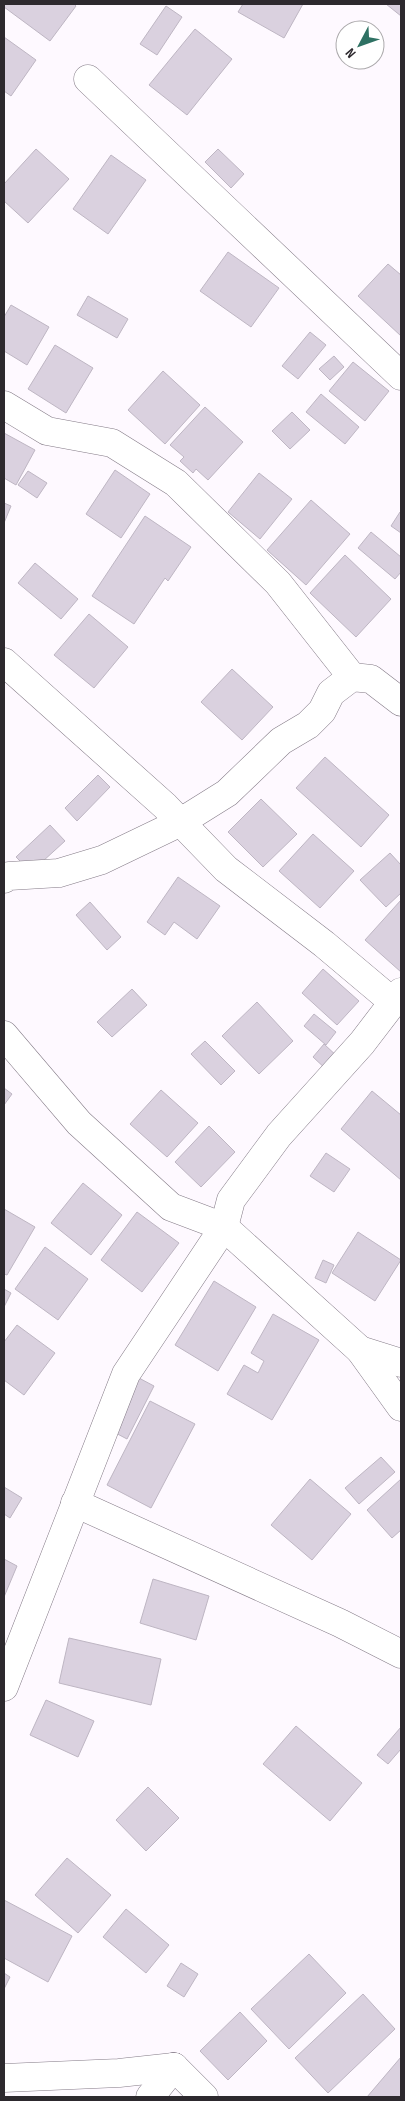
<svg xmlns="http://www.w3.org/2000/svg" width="405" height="2101" viewBox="0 0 405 2101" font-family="'Sofia Sans Condensed',sans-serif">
<rect width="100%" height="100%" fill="#fef9ff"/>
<g fill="#dad1df" stroke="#beb6c3">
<path d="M4,4H74L76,6L50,41L4,7Z"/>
<path d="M243,4H303L284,38L238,12Z"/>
<path d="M386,4H401V16Z"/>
<path d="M166,6L182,17L157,55L140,44Z"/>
<path d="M195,29L232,59L187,115L149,85Z"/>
<path d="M4,37L36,60L11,96L4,91Z"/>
<path d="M36,149L69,179L28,223L4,201V184Z"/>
<path d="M218,149L244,174L231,188L205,162Z"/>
<path d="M111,155L146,180L108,234L73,209Z"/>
<path d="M228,252L279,288L251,327L200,291Z"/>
<path d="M388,264L401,275V336L358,296Z"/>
<path d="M88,296L128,319L117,338L77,315Z"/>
<path d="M11,305L49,327L27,365L4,351V317Z"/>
<path d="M310,332L326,345L298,379L282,366Z"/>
<path d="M55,345L93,368L66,413L28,389Z"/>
<path d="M334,356L344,367L330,380L319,369Z"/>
<path d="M353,362L389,391L365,421L329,391Z"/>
<path d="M163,371L200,405L165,444L128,410Z"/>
<path d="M321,394L359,427L345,444L306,412Z"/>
<path d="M205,407L243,442L208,480L196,469L193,473L180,461L184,457L170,445Z"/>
<path d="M292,412L310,430L290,449L272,431Z"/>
<path d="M4,433L35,450L16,485L4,478Z"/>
<path d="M115,470L150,494L121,538L86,514Z"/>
<path d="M28,471L47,483L37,498L18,485Z"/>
<path d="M259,473L292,499L260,539L228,512Z"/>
<path d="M311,500L350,534L306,585L267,550Z"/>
<path d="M4,503L11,506L4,523Z"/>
<path d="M400,512L401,513V533L391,526Z"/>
<path d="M145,516L191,547L168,581L165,578L134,624L92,596Z"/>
<path d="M371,532L401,557V572L395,579L358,548Z"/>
<path d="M345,555L391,599L356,637L310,593Z"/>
<path d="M35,563L78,599L61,619L18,583Z"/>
<path d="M89,614L128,647L94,688L54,655Z"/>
<path d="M232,669L273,707L242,740L201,702Z"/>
<path d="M325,757L389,815L361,847L296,788Z"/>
<path d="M98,775L110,787L77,821L65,808Z"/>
<path d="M261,799L297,834L263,867L228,832Z"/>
<path d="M50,825L65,841L31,872L16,857Z"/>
<path d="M313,834L354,871L320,908L279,871Z"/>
<path d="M390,853L401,865V893L386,907L360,880Z"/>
<path d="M178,877L220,906L197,939L174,922L165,935L147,922Z"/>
<path d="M401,900V972L365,940Z"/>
<path d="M90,902L121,937L107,950L76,915Z"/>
<path d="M323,969L359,1001L337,1025L302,993Z"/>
<path d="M132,989L147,1005L112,1037L97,1022Z"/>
<path d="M257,1002L293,1041L259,1074L222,1036Z"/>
<path d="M314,1014L336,1032L326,1045L304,1026Z"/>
<path d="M205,1041L235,1071L221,1085L191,1054Z"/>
<path d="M324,1044L340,1059L328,1071L313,1057Z"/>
<path d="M4,1088L12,1094L4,1105Z"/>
<path d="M161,1090L198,1123L167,1157L130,1124Z"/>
<path d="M372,1091L401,1115V1180L341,1129Z"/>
<path d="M209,1126L235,1152L201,1187L175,1162Z"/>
<path d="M326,1153L350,1169L334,1192L310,1176Z"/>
<path d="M83,1183L122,1215L91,1255L51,1223Z"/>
<path d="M4,1209L35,1227L7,1275L4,1274Z"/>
<path d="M137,1212L179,1243L142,1292L101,1260Z"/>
<path d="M358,1232L401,1260L375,1301L332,1273Z"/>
<path d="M45,1247L88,1279L58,1320L15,1289Z"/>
<path d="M323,1260L334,1265L326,1283L315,1278Z"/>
<path d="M214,1281L256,1307L218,1371L175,1345Z"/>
<path d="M4,1289L11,1293L4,1307Z"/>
<path d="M273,1314L319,1340L272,1420L227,1394L244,1365L258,1373L264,1361L251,1353Z"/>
<path d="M17,1325L55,1353L24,1395L4,1380V1342Z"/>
<path d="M137,1377L154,1386L127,1439L110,1430Z"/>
<path d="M150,1401L195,1424L151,1508L107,1485Z"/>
<path d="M381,1457L395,1472L359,1504L345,1488Z"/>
<path d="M310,1479L351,1514L312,1560L271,1525Z"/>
<path d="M401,1479V1530L392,1538L367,1510Z"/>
<path d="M4,1487L22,1498L10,1518L4,1514Z"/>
<path d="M4,1559L17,1566L4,1597Z"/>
<path d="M153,1579L209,1596L196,1640L140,1623Z"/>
<path d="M69,1638L161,1659L151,1705L59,1683Z"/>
<path d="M46,1700L94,1721L78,1757L30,1735Z"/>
<path d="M296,1726L362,1783L330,1821L263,1764Z"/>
<path d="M401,1727V1749L388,1764L377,1755Z"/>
<path d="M148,1787L179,1818L146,1851L116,1820Z"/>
<path d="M67,1858L111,1895L78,1933L35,1895Z"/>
<path d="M4,1900L72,1936L48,1982L4,1958Z"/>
<path d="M126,1909L169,1945L146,1973L103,1937Z"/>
<path d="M309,1954L346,1993L289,2049L251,2009Z"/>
<path d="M181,1963L198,1974L184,1997L167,1986Z"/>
<path d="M4,1973L10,1977L4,1989Z"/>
<path d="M363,1994L395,2029L328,2093L295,2058Z"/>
<path d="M240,2012L267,2041L228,2080L200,2051Z"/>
<path d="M401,2057V2097H367Z"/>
</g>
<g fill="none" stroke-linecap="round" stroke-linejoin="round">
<defs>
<g id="minor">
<path d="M88,79L401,376"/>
<path d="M4,405L47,431L112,443L176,483L278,583L352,677"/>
<path d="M4,662L165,806L226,869L324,944L393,1002"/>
<path d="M4,879L9,876L59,873L102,860L179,823L227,793L281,741L308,725L322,711L331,693L352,677L371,679L401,702"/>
<path d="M4,1035L79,1123L171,1207L224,1227L360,1350L401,1407"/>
<path d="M360,1350L401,1363"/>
<path d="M75,1503L340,1623L401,1654"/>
<path d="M4,1687L126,1374L224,1227L231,1200L279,1135L362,1043L401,992"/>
<path d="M174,2067L204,2097"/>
<path d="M4,2078L119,2073L174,2067"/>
<path d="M150,2097L174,2067"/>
</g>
</defs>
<use href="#minor" stroke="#847b87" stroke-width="29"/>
<use href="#minor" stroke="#fff" stroke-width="28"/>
</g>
<rect width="405" height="2101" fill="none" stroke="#2d292e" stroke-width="10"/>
<g transform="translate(360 45) rotate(229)"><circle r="24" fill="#ffffff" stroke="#aba9ab"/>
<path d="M0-4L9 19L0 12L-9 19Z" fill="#2e7163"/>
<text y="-8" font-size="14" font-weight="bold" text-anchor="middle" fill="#2d292e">N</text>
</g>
</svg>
